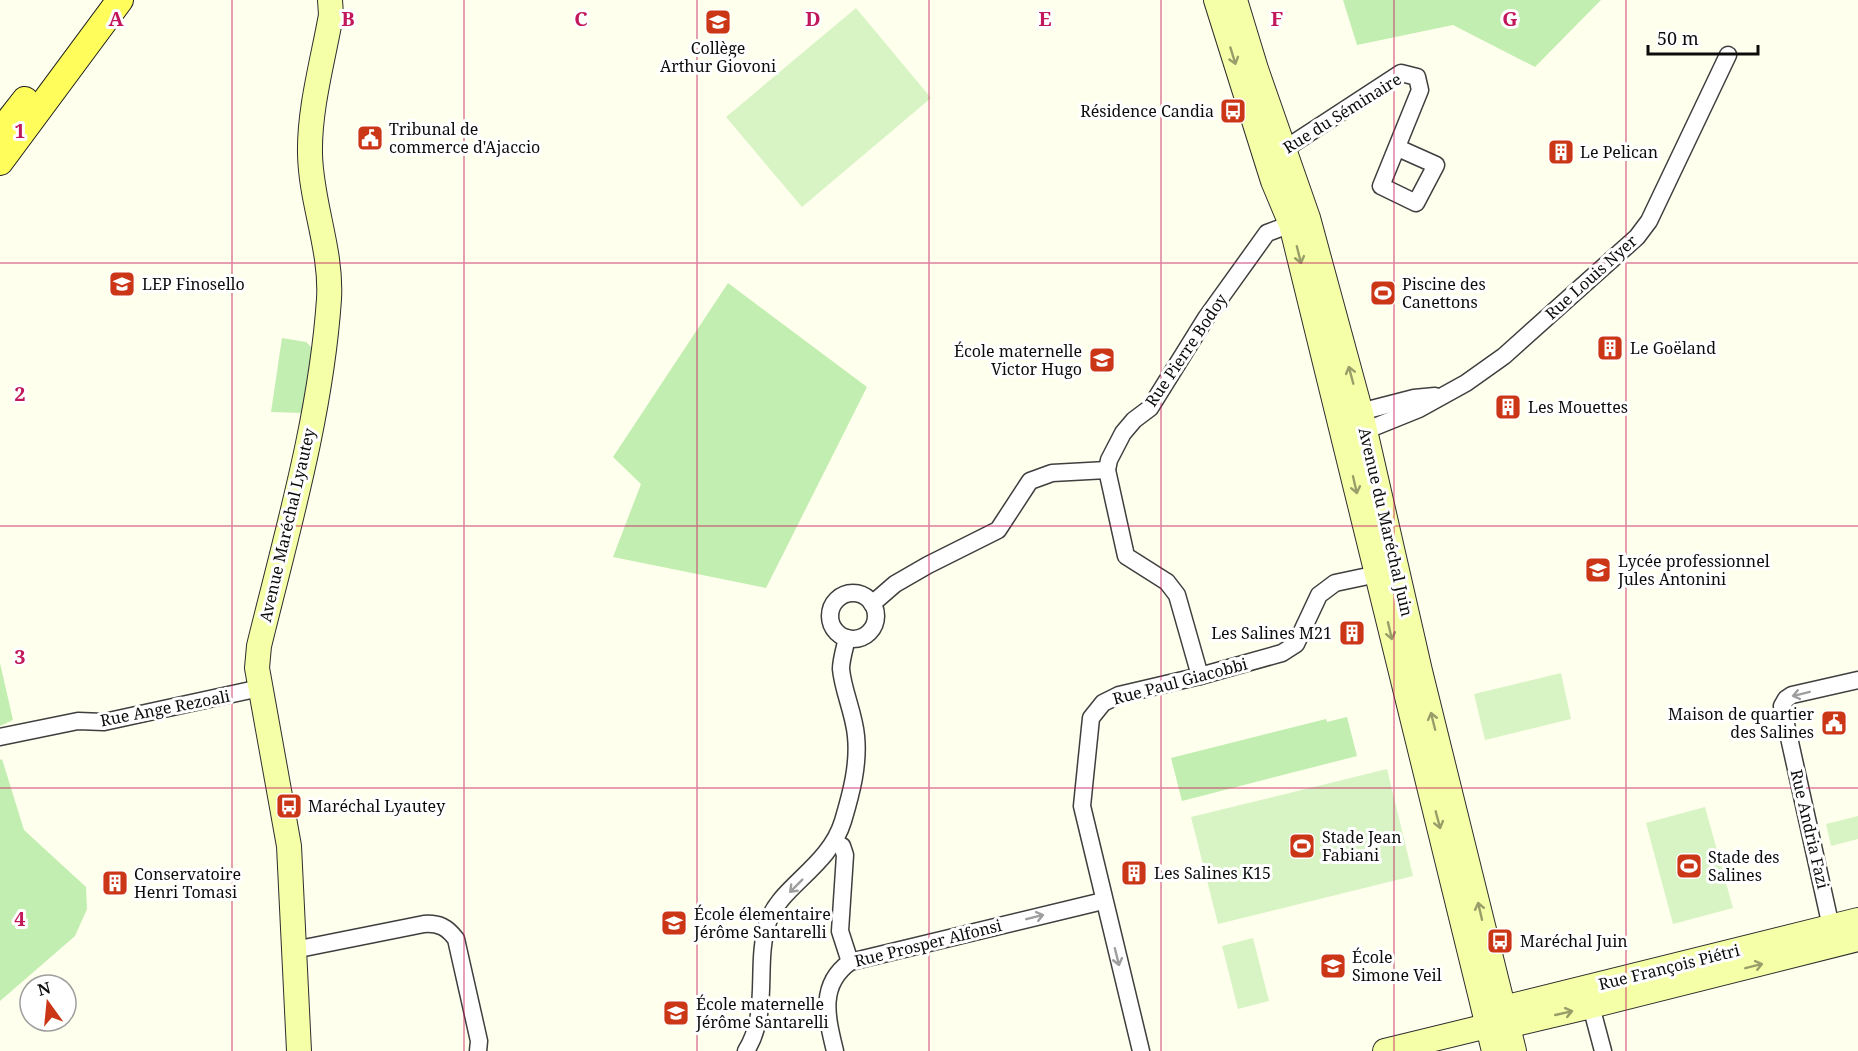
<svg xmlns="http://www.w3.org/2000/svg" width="1858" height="1051" viewBox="0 0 1858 1051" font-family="'Noto Serif',serif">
<rect width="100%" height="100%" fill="#feffec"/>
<g fill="#c3eeb1">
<path d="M1343,0H1601L1535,67L1453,25L1357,45Z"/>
<path d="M728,283L867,387L766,588L613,557L641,484L613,457Z"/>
<path d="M282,338L306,342L312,348L304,413L271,412Z"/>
<path d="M0,663L13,720L0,726Z"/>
<path d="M1347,717L1357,756L1182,801L1171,758L1326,719L1327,722Z"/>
<path d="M2,759L24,830L86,887L87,909L75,936L0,1001V760Z"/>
</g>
<g fill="#d8f4c4">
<path d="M856,8L931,98L802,207L726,117Z"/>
<path d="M1561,673L1571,719L1485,740L1474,694Z"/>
<path d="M1387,769L1413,876L1218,924L1191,817Z"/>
<path d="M1705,807L1733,908L1673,924L1646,823Z"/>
<path d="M1858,816V839L1831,846L1826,824Z"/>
<path d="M1253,938L1269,1001L1238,1009L1222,946Z"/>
</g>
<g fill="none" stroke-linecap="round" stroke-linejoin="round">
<defs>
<g id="street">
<path d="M1277,154L1401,73L1417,77L1420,90L1381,186L1416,203L1436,165L1398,148"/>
<path d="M1352,414L1414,398L1435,396"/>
<path d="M1357,434L1419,409L1466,383L1504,356L1637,237L1649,221L1728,55"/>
<circle cx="853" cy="616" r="23"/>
<path d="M872,604L895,584L928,565L998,530L1030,481L1052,473L1107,470"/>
<path d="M1200,676L1177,595L1167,582L1126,556L1107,470L1109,460L1123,433L1134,420L1150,408L1206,318L1267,233L1291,224"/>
<path d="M0,737L78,721L104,722L260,688"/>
<path d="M835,843L842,846L845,855L840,931L850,962"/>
<path d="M1831,927L1782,706L1786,699L1792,695L1858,680"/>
<path d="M294,950L424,924C439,923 447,927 456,939L479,1041L478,1051"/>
<path d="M1591,1006L1603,1051"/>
<path d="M746,1051C771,1011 754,965 768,922C780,886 829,867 843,821C851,794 859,765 856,736C854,713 843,691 841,669C841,660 845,647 847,638"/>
<path d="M835,1051C827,1018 818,985 850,962L1103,901"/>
<path d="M1141,1051L1082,806L1091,718L1103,703L1119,695L1200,676L1282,653L1296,644L1319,595L1335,583L1387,572"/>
</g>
<g id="secondary">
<path d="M1216,0L1273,181L1291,224L1494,1051"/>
<path d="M1235,0L1256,69L1308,218L1361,413L1420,671L1514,1051"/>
<path d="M1493,1020L1503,1008L1858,920"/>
<path d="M299,1051L289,846L257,668L259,646C287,532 321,416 329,299C332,250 311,203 310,154C309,109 323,60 331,15L330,0"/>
<path d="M1385,1051L1487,1026H1507L1591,1006L1858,939"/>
</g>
<g id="primary">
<path d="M0,132L25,100"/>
<path d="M0,162L120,0"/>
</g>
</defs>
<use href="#street" stroke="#3f3f3f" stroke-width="19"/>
<use href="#secondary" stroke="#2e2e2e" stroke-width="26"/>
<use href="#primary" stroke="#1d1d1d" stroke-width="28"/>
<use href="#street" stroke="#fff" stroke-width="16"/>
<use href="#secondary" stroke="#f5ffa7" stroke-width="24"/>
<use href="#primary" stroke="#fffd5c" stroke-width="26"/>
</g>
<defs><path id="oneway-shaft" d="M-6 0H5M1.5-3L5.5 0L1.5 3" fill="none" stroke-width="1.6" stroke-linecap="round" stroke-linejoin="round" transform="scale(1.5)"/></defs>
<g stroke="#989e69">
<use href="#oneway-shaft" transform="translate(1233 56) rotate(73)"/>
<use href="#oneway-shaft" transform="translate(1299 255) rotate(76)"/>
<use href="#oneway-shaft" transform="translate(1351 375) rotate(-105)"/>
<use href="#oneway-shaft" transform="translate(1355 485) rotate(77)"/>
<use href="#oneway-shaft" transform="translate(1390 631) rotate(77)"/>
<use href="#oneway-shaft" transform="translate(1433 721) rotate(-104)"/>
<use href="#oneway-shaft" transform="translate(1438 820) rotate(75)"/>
<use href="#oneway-shaft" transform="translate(1480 911) rotate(-103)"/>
<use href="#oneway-shaft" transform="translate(1754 966) rotate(-14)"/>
<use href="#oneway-shaft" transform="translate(1564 1013) rotate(-13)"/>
</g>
<g stroke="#9e9e9e">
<use href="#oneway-shaft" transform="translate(1801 694) rotate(166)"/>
<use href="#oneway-shaft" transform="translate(796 886) rotate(135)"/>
<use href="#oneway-shaft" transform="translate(1035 917) rotate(-14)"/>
<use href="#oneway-shaft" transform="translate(1117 957) rotate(76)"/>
</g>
<path fill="none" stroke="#c2185b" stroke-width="1.5" stroke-opacity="0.55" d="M232,0V1051M464,0V1051M697,0V1051M929,0V1051M1161,0V1051M1394,0V1051M1626,0V1051M0,263H1858M0,526H1858M0,788H1858"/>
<defs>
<symbol id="school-square" viewBox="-11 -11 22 22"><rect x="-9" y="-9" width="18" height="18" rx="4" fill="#cb3616" stroke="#fff"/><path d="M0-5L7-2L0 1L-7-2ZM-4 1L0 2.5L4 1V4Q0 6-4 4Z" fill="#fff"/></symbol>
<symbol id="bus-square" viewBox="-11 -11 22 22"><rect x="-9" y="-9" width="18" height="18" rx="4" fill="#cb3616" stroke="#fff"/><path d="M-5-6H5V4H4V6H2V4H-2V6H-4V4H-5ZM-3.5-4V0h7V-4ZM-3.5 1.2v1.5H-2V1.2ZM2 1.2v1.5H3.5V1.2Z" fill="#fff"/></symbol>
<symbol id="civic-square" viewBox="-11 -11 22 22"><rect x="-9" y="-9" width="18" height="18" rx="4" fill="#cb3616" stroke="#fff"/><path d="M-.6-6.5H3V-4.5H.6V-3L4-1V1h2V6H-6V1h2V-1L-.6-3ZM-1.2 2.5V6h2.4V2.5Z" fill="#fff"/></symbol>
<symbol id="building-square" viewBox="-11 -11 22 22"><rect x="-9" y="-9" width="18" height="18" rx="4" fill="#cb3616" stroke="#fff"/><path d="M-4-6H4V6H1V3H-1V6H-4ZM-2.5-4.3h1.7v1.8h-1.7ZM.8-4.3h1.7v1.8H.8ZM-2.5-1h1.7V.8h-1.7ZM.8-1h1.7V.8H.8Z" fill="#fff"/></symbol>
<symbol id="stadium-square" viewBox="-11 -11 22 22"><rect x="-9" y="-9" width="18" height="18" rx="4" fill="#cb3616" stroke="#fff"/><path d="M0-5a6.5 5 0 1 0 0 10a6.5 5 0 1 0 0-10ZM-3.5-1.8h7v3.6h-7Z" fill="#fff"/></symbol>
</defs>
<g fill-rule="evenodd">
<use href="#school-square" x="703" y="7" width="30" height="30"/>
<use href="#bus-square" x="1218" y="96" width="30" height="30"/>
<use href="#civic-square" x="355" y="123" width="30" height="30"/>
<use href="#building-square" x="1546" y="137" width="30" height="30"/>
<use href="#school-square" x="107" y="269" width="30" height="30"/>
<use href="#stadium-square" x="1368" y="278" width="30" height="30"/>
<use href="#building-square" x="1595" y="333" width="30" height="30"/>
<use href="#school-square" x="1087" y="345" width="30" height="30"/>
<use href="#building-square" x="1493" y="392" width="30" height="30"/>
<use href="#school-square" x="1583" y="555" width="30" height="30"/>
<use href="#building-square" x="1337" y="618" width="30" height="30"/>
<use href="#civic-square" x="1819" y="708" width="30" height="30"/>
<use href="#bus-square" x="274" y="791" width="30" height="30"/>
<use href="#stadium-square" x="1287" y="831" width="30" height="30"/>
<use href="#stadium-square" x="1674" y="851" width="30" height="30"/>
<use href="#building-square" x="1119" y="858" width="30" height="30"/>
<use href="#building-square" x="100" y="868" width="30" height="30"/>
<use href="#school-square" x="659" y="908" width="30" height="30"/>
<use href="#bus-square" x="1485" y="926" width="30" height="30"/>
<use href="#school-square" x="1318" y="951" width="30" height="30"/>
<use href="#school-square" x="661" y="998" width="30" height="30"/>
</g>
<g text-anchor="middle" stroke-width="6" stroke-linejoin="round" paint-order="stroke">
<g font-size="16" fill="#0c0c0c" stroke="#fff" text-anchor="start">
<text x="718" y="54" text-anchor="middle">Collège<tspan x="718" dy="18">Arthur Giovoni</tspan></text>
<text x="1214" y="117" text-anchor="end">Résidence Candia</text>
<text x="389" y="135">Tribunal de<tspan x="389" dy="18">commerce d'Ajaccio</tspan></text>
<text x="1580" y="158">Le Pelican</text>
<text x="142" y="290">LEP Finosello</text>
<text x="1402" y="290">Piscine des<tspan x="1402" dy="18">Canettons</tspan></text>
<text x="1630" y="354">Le Goëland</text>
<text x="1082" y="357" text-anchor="end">École maternelle<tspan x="1082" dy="18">Victor Hugo</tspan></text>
<text x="1528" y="413">Les Mouettes</text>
<text x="1618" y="567">Lycée professionnel<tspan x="1618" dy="18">Jules Antonini</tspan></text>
<text x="1332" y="639" text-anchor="end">Les Salines M21</text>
<text x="1814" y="720" text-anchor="end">Maison de quartier<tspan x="1814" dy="18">des Salines</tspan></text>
<text x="308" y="812">Maréchal Lyautey</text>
<text x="1322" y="843">Stade Jean<tspan x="1322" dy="18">Fabiani</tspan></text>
<text x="1708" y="863">Stade des<tspan x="1708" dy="18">Salines</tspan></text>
<text x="1154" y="879">Les Salines K15</text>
<text x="134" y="880">Conservatoire<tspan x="134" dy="18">Henri Tomasi</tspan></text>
<text x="694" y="920">École élementaire<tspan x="694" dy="18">Jérôme Santarelli</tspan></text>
<text x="1520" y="947">Maréchal Juin</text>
<text x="1352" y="963">École<tspan x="1352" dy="18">Simone Veil</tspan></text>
<text x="696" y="1010">École maternelle<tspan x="696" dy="18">Jérôme Santarelli</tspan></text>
</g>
<g font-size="16" fill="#0c0c0c" stroke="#fff">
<text transform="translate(1342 113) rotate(-32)" y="6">Rue du Séminaire</text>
<text transform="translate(1591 277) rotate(-42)" y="6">Rue Louis Nyer</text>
<text transform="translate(1186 350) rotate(-56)" y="6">Rue Pierre Bodoy</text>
<text transform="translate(1386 522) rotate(77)" y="6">Avenue du Maréchal Juin</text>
<text transform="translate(287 525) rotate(-77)" y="6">Avenue Maréchal Lyautey</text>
<text transform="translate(1180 681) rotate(-15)" y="6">Rue Paul Giacobbi</text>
<text transform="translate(165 708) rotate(-11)" y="6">Rue Ange Rezoali</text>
<text transform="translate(1810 829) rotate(77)" y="6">Rue Andria Fazi</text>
<text transform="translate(928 943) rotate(-14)" y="6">Rue Prosper Alfonsi</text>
<text transform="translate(1669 967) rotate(-14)" y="6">Rue François Piétri</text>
</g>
</g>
<g font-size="20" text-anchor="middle" font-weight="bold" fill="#c2185b" stroke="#fff" stroke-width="6" stroke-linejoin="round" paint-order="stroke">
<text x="116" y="26">A</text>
<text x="348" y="26">B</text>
<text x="581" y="26">C</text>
<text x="813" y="26">D</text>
<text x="1045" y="26">E</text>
<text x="1277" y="26">F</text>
<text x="1510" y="26">G</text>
<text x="20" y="138">1</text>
<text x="20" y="401">2</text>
<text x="20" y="664">3</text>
<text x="20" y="926">4</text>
</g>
<g transform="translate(48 1003) rotate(345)"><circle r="28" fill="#ffffff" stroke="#9e9e9e" stroke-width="1.5"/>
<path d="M0-4.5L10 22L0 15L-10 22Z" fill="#cb3616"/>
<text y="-9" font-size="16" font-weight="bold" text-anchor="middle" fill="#0c0c0c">N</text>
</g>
<path d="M1648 45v9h110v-9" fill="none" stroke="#0c0c0c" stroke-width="3"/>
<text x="1657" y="45" font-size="18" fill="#0c0c0c" stroke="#ffffff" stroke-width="4.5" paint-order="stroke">50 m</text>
</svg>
